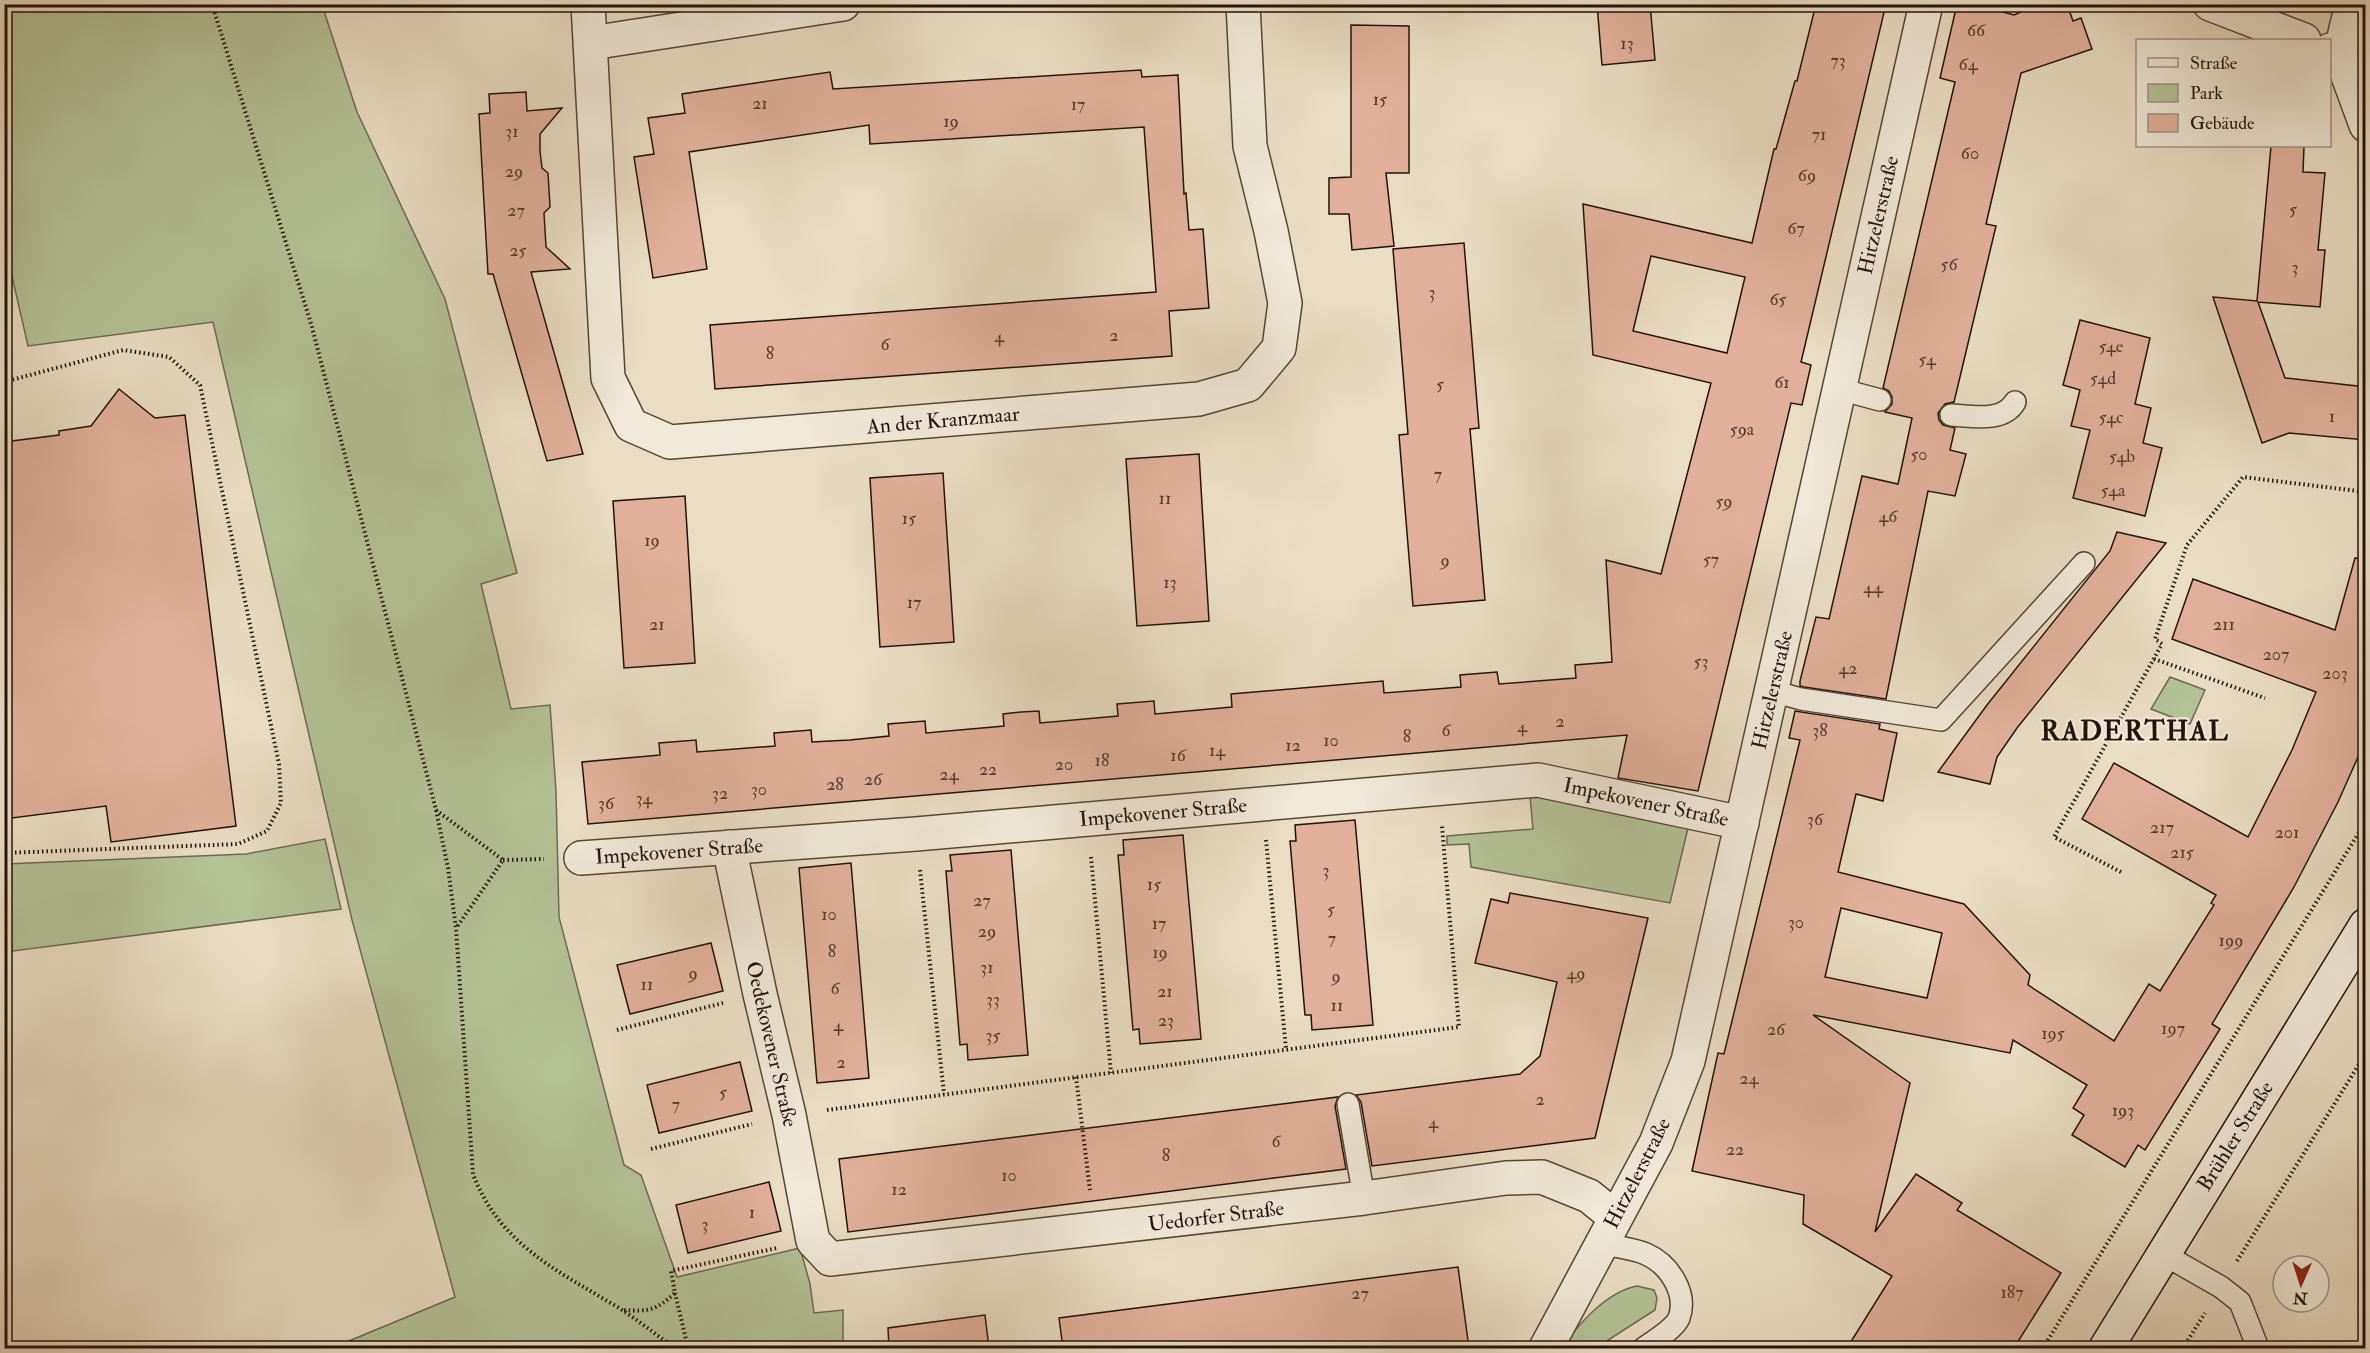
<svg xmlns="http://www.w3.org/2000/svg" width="2370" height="1353" viewBox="0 0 2370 1353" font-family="'IM FELL Double Pica',serif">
<rect width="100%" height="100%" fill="#eaddc4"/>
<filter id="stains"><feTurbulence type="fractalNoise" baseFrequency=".00333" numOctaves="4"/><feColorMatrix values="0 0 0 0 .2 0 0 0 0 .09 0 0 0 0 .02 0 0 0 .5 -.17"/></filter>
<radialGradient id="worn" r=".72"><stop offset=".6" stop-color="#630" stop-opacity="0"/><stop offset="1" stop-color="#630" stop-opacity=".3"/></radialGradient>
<g fill="#b4c296" stroke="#6c6a50" stroke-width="1.5">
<path d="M4,5H322L357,112L445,299L517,573L481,584L511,709L550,705L556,791L559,917L624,1165L641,1175L677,1277L800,1248L810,1284L814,1313L843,1310V1348H580L575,1344L539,1348H332L455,1297L352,920L213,322L28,346L5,246Z"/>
<path d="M2170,677L2205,690L2190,724L2151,709Z"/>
<path d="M1547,795L1688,828L1670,903L1471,867L1469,844L1447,845V836L1533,829L1530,796Z"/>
<path d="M325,839L341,909L5,952V864L246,854Z"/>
<path d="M1637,1286L1654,1290L1657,1298L1655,1310L1596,1348H1561C1579,1324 1606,1292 1637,1286Z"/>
</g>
<g fill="#e2b09a" stroke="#23120a" stroke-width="1.5" fill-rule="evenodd">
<path d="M1597,4H1650L1655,60L1602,65Z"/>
<path d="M1816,4H1886L1801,362L1811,365L1802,405L1791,403L1698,791L1618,778L1627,735L588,824L582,762L660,755L659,743L696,740L697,752L775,746L774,733L811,730L812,742L850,740L889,736L888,724L925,721L926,733L1004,726L1003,714L1021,712L1039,711L1040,723L1118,716L1117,704L1154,701L1155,714L1232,707L1231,694L1383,681L1384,693L1423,690L1461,687L1460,675L1497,672L1499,684L1576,678L1575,665L1612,662L1606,560L1661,574L1711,383L1593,355L1583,204L1752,243L1774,149H1776L1795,81H1797ZM1651,256L1745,277L1727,353L1633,331Z"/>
<path d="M1957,4H1973L2014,15L2039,4H2067L2073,21L2081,18L2092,49L2021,73L1986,224L1996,226L1954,402L1945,404L1938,413L1939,420L1943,425L1955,428L1950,450L1966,454L1955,496L1928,491L1886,699L1804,687L1800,686V681L1816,617L1829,619L1862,476L1898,484L1912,418L1885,412L1892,404V397L1889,391L1883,388L1955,82L1940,78Z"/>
<path d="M1351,25L1409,26V173H1386L1394,246L1352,250L1349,214H1329V178L1351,177Z"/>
<path d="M1141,70L1142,77L1178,75L1184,194L1186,193L1189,230L1203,229L1209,308L1169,311L1172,356L715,389L710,325L1156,292L1144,127L870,144L869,125L689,152L707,269L653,278L634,157L654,154L648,118L685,113L682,94L830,72L833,89Z"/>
<path d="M526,92L527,111L562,108L540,134V151L542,168L548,173L550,207L544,213L546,247L570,269L531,272L583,454L547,461L493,274H488L479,114L490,113L489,94Z"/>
<path d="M2271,146H2304L2303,172L2325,173L2318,250H2325L2320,307L2258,302L2285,378L2366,387V440L2289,433L2262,443L2213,297L2257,301Z"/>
<path d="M1464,243L1479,428L1470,429L1485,600L1413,606L1399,435L1408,434L1393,249Z"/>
<path d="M2080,320L2150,338L2135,404L2151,408L2143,443L2162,448L2145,516L2073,498L2090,430L2071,426L2080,390L2063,385Z"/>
<path d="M119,389L155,418L185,415L236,826L111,842L106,806L4,819V442L59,435V431L91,426Z"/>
<path d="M1199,454L1209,621L1137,626L1126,459Z"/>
<path d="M943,473L954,642L880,647L870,478Z"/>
<path d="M685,496L695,663L624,668L613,501Z"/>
<path d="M2117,532L2166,543L2017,728L1997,757L1990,784L1938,772L1987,705L2110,551Z"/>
<path d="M2355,558L2366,559V739L2338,802L2294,887L2212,1024L2220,1029L2145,1150L2138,1145L2125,1167L2072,1135L2084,1115L2073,1108L2087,1085L2013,1040L2010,1053L1813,1015L1910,1083L1875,1232L1916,1174L1962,1203L1957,1210L2061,1273L2014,1348H1847L1892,1276L1803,1224L1804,1195L1692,1171L1718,1053L1724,1054L1800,740L1789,738L1795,711L1880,724L1879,729L1897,733L1883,801L1856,794L1838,872L1964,904L2030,975L2028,985L2114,1041L2149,984L2160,991L2214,905L2211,903L2216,895L2082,819L2114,763L2248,837L2292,750L2316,692L2172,639L2193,579L2335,630ZM1841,908L1942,933L1927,998L1825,977Z"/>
<path d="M1355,820L1373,1025L1312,1030L1311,1015H1305L1290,841H1296L1295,825Z"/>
<path d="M1183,835L1201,1039L1140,1044L1139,1029L1133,1030L1118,855H1124L1123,840Z"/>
<path d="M1011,850L1028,1055L968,1060L967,1044L960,1045L946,871H952L950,855Z"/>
<path d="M851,863L869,1078L817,1083L799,868Z"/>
<path d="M1510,893L1648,918L1595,1138L1372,1166L1361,1102L1356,1095L1520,1074L1540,1056L1557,982L1475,963L1491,899L1508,903Z"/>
<path d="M711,943L723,991L630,1014L617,965Z"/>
<path d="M740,1062L752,1111L659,1133L647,1085Z"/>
<path d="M1338,1097L1335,1106L1346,1169L848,1232L839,1159Z"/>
<path d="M769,1182L781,1231L688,1253L676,1205Z"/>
<path d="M1458,1267L1469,1348H1063L1059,1318Z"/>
<path d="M985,1315L989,1348H889L888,1328Z"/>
</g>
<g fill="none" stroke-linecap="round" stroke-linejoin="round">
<defs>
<g id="service">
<path d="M1839,389L1880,400"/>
<path d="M1951,415C1971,416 2003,423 2015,402"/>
<path d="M1772,691L1801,699L1941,720L2084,563"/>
<path d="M1348,1104L1364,1198"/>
<path d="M1601,1243C1615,1247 1632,1248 1646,1254C1669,1264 1688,1293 1679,1318C1675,1328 1653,1342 1644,1348"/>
<path d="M2163,1254L2221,1287L2240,1302L2258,1348"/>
</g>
<g id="minor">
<path d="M588,4L608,378L631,425L670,442L1199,399L1248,385L1279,348L1285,303L1271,231L1250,146L1243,4"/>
<path d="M2210,4L2304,40"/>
<path d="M591,43L843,4"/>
<path d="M2330,50L2340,54L2366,125"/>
<path d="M2340,54L2352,4"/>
<path d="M729,847L760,994L789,1115L813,1241L830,1259L1364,1198L1506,1178L1542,1177L1589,1196L1615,1217"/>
<path d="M581,858L916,834L1538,780L1742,823"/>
<path d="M1546,1348L1656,1143L1688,1061L1926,4"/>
</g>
<path id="secondary" d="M2106,1348L2366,925"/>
</defs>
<use href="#service" stroke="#554538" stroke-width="24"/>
<use href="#minor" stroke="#554538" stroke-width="36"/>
<use href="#secondary" stroke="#23120a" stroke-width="36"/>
<g stroke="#23120a" stroke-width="4" stroke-dasharray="1.5 3" stroke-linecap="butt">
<path d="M212,4L312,327L436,810L448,868L456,928L473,1174C500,1245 558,1271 619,1308C638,1320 656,1335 675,1348"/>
<path d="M4,382L123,350L169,357L200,385L279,764L281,803L267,831L238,844L4,853"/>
<path d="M2154,659L2265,698"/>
<path d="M436,810L503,860L457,927"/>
<path d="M1266,840L1286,1049"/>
<path d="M1091,857L1111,1073"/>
<path d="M503,860L544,859"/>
<path d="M920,870L944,1094"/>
<path d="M2121,872L2054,837L2162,644L2155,639L2187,545L2243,477L2366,492"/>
<path d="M617,1030L723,1003"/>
<path d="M1076,1077L1090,1190"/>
<path d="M827,1110L1459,1027L1442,826"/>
<path d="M651,1149L752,1124"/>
<path d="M2237,1261L2366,1053"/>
<path d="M675,1293L688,1348"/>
<path d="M624,1310C649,1312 656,1310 675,1293L671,1271L777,1248"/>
<path d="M2043,1348L2366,821"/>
<path d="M2183,1348L2205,1313"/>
</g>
<use href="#service" stroke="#f1e9d9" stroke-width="21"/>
<use href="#minor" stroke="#f1e9d9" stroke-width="33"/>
<use href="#secondary" stroke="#f1e9d9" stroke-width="33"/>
</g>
<g text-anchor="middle" stroke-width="4.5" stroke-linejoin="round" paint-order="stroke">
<g font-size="18" fill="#533a2e">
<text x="1976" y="36">66</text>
<text x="1627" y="49">13</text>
<text x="1838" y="66">73</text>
<text x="1968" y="70">64</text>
<text x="1380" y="105">15</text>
<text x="760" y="109">21</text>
<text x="1078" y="110">17</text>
<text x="951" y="127">19</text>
<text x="512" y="137">31</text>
<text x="1819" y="140">71</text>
<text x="1970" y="159">60</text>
<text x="514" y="177">29</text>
<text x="1807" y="181">69</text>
<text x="2293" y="215">5</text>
<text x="516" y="216">27</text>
<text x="1796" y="234">67</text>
<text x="518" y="256">25</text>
<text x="1949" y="270">56</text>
<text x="2295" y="273">3</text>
<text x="1432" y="298">3</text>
<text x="1778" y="305">65</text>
<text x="1114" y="341">2</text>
<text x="999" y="342">4</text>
<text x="885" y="350">6</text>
<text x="2111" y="352">54e</text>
<text x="770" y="359">8</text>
<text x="1927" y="365">54</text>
<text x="2103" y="384">54d</text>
<text x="1782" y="388">61</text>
<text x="1440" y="390">5</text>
<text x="2332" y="422">1</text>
<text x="2111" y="423">54c</text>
<text x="1742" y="435">59a</text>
<text x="1919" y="460">50</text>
<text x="2122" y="462">54b</text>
<text x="1438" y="480">7</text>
<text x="2113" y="496">54a</text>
<text x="1165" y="504">11</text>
<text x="1724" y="507">59</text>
<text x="1888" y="522">46</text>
<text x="909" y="524">15</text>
<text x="652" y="546">19</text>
<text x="1711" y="565">57</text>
<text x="1445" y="566">9</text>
<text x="1170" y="588">13</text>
<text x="1873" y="593">44</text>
<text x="914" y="608">17</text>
<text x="657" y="630">21</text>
<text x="2224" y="630">211</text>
<text x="2276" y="660">207</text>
<text x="1701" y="667">53</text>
<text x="1848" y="674">42</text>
<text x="2335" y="679">203</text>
<text x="1560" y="727">2</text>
<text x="1522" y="732">4</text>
<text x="1446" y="736">6</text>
<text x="1820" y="736">38</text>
<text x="1407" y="742">8</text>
<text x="1331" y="746">10</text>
<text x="1293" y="751">12</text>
<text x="1217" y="756">14</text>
<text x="1178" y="761">16</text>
<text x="1102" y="766">18</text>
<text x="1064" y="770">20</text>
<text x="988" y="775">22</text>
<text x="949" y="780">24</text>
<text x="873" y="785">26</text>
<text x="835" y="790">28</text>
<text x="759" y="795">30</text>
<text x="720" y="799">32</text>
<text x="644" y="804">34</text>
<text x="606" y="809">36</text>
<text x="1815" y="825">36</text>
<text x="2162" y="833">217</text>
<text x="2287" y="838">201</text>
<text x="2182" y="858">215</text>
<text x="1326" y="876">3</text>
<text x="1154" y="890">15</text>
<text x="982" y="906">27</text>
<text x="1331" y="915">5</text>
<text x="829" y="920">10</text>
<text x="1796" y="928">30</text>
<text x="1159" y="929">17</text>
<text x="987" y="937">29</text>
<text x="1332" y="944">7</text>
<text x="2231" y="946">199</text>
<text x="832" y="957">8</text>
<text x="1160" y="958">19</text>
<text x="987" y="973">31</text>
<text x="693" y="979">9</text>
<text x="1576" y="979">49</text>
<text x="1336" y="982">9</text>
<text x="647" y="990">11</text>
<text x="835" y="994">6</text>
<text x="1165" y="997">21</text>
<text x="993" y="1005">33</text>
<text x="1337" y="1011">11</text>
<text x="1166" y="1026">23</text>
<text x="838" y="1031">4</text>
<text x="2173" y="1034">197</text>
<text x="1776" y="1035">26</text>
<text x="2053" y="1039">195</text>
<text x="993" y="1041">35</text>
<text x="841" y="1068">2</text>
<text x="1749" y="1084">24</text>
<text x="723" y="1098">5</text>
<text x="1540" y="1105">2</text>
<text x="676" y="1110">7</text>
<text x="2123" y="1116">193</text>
<text x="1433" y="1128">4</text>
<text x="1276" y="1147">6</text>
<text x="1735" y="1155">22</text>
<text x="1166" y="1161">8</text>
<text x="1009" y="1181">10</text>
<text x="899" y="1195">12</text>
<text x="752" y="1218">1</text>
<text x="705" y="1230">3</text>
<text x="2012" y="1298">187</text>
<text x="1360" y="1299">27</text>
</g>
<g font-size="21" fill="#23120a" stroke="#f1e9d9">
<text transform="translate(1878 215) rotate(-77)" y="7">Hitzelerstraße</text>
<text transform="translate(943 420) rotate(-5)" y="7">An der Kranzmaar</text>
<text transform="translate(1772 690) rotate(-77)" y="7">Hitzelerstraße</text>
<text transform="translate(1646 802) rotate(12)" y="7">Impekovener Straße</text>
<text transform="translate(1163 812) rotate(-5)" y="7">Impekovener Straße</text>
<text transform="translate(679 851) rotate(-4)" y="7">Impekovener Straße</text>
<text transform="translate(772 1044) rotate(77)" y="7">Oedekovener Straße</text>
<text transform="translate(2235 1136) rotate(-58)" y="7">Brühler Straße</text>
<text transform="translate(1637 1173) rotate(-63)" y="7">Hitzelerstraße</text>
<text transform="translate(1216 1216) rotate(-7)" y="7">Uedorfer Straße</text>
</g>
<g font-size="27" font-weight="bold" letter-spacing="1.5" fill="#23120a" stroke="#f1e9d9">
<text x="2135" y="740">RADERTHAL</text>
</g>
</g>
<rect width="2370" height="1353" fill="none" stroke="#eaddc4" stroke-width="24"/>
<rect x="6" y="6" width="2358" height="1341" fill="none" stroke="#23120a" stroke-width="3"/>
<rect x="12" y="12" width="2346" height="1329" fill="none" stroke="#23120a" stroke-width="1.5"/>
<rect x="2136" y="39" width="195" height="108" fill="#f1e9d9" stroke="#9f9386" stroke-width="1.5"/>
<rect x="2148" y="58" width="30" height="9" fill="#f1e9d9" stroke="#9f9386" stroke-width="1.5"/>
<text x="2190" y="69" font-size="18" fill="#23120a">Straße</text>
<rect x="2148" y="84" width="30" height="18" fill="#b4c296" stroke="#9f9386" stroke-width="1.5"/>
<text x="2190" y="99" font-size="18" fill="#23120a">Park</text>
<rect x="2148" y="114" width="30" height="18" fill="#e2b09a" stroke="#9f9386" stroke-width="1.5"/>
<text x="2190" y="129" font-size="18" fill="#23120a">Gebäude</text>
<g transform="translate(2301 1284) rotate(183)"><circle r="28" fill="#f1e9d9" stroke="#9f9386" stroke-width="1.5"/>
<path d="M0-4.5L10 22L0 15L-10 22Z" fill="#8f2418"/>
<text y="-9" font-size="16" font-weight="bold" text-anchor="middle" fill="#23120a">N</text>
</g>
<rect width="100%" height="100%" filter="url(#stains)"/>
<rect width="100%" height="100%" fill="url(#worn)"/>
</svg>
